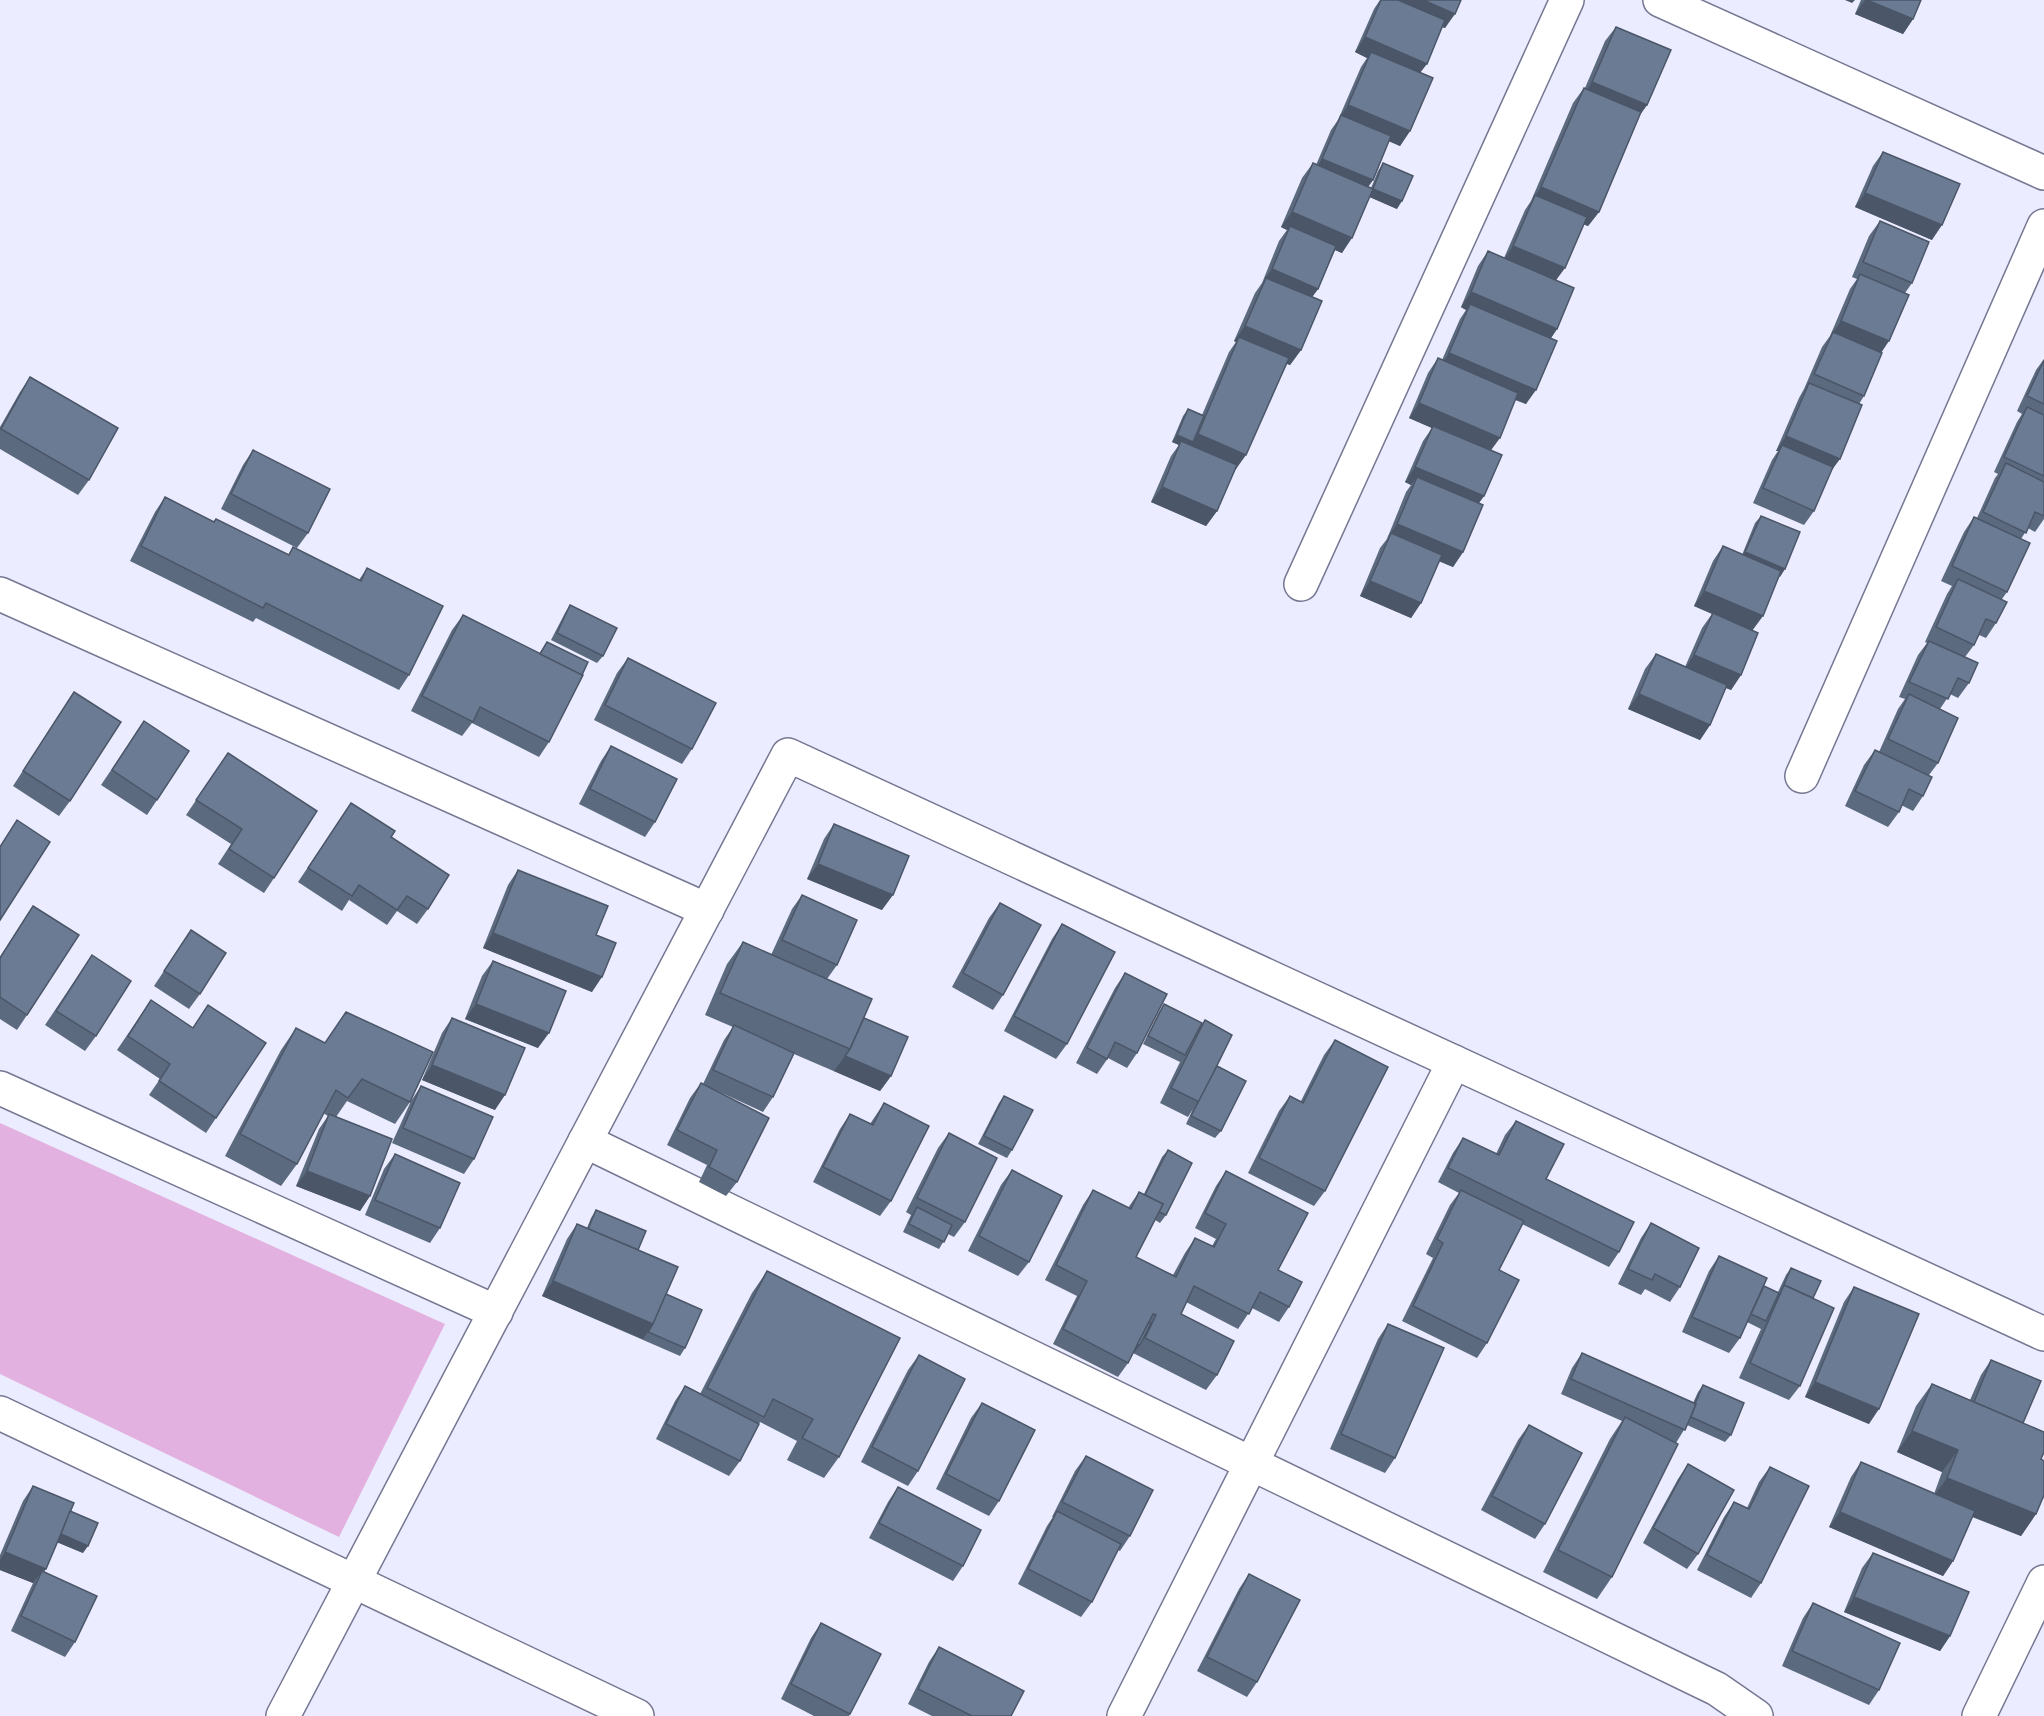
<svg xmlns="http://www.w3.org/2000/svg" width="2044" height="1716" viewBox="0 0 2044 1716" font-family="Bitter,serif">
<rect width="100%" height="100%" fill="#ebecff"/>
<path fill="#e3b1df" d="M0,1123L445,1324L339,1537L0,1374Z"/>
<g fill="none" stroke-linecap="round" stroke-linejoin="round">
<defs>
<g id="minor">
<path d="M1660,0L2044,173"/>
<path d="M1301,584L1567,0"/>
<path d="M0,594L707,910"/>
<path d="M1802,776L2044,226"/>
<path d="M0,1088L496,1312"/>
<path d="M585,1141L1717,1689L1756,1716"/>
<path d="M0,1413L637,1716"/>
<path d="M283,1716L788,755L2044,1334"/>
<path d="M1124,1716L1454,1062"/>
<path d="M1979,1716L2044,1582"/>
</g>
</defs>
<use href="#minor" stroke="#757793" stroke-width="36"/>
<use href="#minor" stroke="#fff" stroke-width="33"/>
</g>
<g fill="#5c6a7f">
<path d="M1380,0H1461L1445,28L1442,27L1420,73L1410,131L1400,146L1389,141L1373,180L1368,187L1371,188L1378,171L1383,163L1397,209L1370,197L1342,253L1335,250L1318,289L1312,297L1301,350L1290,365L1287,364L1236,469H1235L1217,511L1206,526L1151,502L1171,456L1179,445L1172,442L1183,416L1188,409L1202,415L1229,352L1236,342L1234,341L1255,293L1262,283L1279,241L1287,230L1281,227L1302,178L1313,163L1316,165L1331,130L1338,120L1361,67L1367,58L1355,52L1374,9Z"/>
<path d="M1861,0H1921L1913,19L1903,34L1855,14Z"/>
<path d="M1616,27L1647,105L1640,115L1599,212L1588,226L1583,224L1556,280L1557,329L1551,338L1526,404L1515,400L1491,450L1484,496L1479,503L1463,552L1453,567L1439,561L1421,603L1411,618L1360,596L1380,548L1387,539L1406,492L1411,485L1405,482L1423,441L1432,428L1409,418L1428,373L1438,358L1442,360L1460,319L1466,310L1461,307L1478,266L1488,251L1504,258L1525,210L1531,201L1573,103L1584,88H1585L1605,41Z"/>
<path d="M1883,152L1932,240L1855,207L1873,166Z"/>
<path d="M1880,221L1912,283L1905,293L1864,396L1859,404L1814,511L1804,525L1753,503L1772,460L1778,451H1776L1799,398L1804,389L1822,347L1830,336L1850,289L1857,279L1852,277L1869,236Z"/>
<path d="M2044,359V519L2035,532L2028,528L2021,539L2007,592L2002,599L1996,623L1986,638L1979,635L1974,645L1965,657L1969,683L1958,698L1950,694L1940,709L1938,763L1929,775L1923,796L1913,811L1901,805L1899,812L1888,827L1845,806L1864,765L1875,750L1879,752L1898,709L1905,699L1899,697L1918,655L1927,643L1925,642L1947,594L1952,586L1941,581L1964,532L1974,517L1977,518L1995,478L1998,474L1994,472L2017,422L2022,414L2017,411L2036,370Z"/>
<path d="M30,377L89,480L78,495L0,449V427L20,392Z"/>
<path d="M253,450L308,533L297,548L221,509L243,465Z"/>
<path d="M165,497L213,522L288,555L293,547L359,580L367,568L409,675L399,690L256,618L253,622L130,561L155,512Z"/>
<path d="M1761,516L1785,569L1779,576L1752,631L1741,675L1731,690L1726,688L1710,725L1700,740L1628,709L1645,669L1656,654L1685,667L1702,628L1712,614L1694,606L1713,561L1723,546L1742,555L1755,523Z"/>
<path d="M570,605L603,656L597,663L551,640L565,613Z"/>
<path d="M463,615L539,654L547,642L549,742L539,757L472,723L462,736L411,711L452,630Z"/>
<path d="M628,658L692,749L682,764L594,720L617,673Z"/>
<path d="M74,692L70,801L59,816L13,786Z"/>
<path d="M144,721L157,800L147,815L101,785Z"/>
<path d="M611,746L655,822L645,837L579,804L601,761Z"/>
<path d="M228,753L274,878L264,893L218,864L231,844L186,815Z"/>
<path d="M351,803L391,837L428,909L417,924L397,911L387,925L349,900L342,911L298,882Z"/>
<path d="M834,824L882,910L807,879L824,839Z"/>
<path d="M518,870L596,935L592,992L483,948L508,885Z"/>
<path d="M802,895L837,965L827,979L864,1018L891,1076L880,1091L794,1054L773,1097L763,1112L709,1087L737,1182L726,1196L699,1182L707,1165L667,1145L690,1098L701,1083L703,1084L724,1040L733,1027L705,1015L727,964L743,942L771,955L792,909Z"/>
<path d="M1000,903L1003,995L993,1010L952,987L989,918Z"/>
<path d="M33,906L27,1015L17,1030L0,1019V957Z"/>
<path d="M1062,924L1067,1044L1056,1059L1004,1031L1052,939Z"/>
<path d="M191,930L200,994L189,1009L154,986Z"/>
<path d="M92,955L96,1036L85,1051L45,1025Z"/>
<path d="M493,961L538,1048L465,1019L482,976Z"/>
<path d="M1125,973L1137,1053L1127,1068L1108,1058L1097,1074L1076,1063L1115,988Z"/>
<path d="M151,1000L193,1028L208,1005L216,1118L206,1133L149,1095L160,1079L117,1050Z"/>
<path d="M1164,1004L1200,1027L1205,1020L1217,1066L1221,1131L1215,1138L1186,1124L1193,1109L1188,1117L1160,1103L1181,1060L1180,1062L1143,1044L1159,1012Z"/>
<path d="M452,1018L495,1110L422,1080L442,1033Z"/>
<path d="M296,1028L410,1102L395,1124L347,1101L336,1117L370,1196L360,1211L296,1186L319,1129L328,1116L323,1113L297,1164L281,1186L225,1156L281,1050Z"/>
<path d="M1335,1040L1325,1191L1314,1206L1248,1173L1279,1111L1290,1096L1301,1101L1324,1055Z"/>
<path d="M421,1086L474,1159L464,1174L392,1143L411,1101Z"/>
<path d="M1004,1096L1012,1150L1007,1158L978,1144L999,1103Z"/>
<path d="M884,1103L891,1201L880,1216L813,1182L840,1129L850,1114L870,1124Z"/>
<path d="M1516,1121L1546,1179L1619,1252L1609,1267L1522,1224L1499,1270L1487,1343L1477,1358L1402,1321L1433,1258L1426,1254L1450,1205L1459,1193L1438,1182L1453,1153L1463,1138L1496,1154L1505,1135Z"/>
<path d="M949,1133L965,1222L954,1237L948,1234L939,1249L903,1232L911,1215L906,1212L938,1148Z"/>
<path d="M1168,1150L1166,1215L1160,1223L1155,1220L1136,1257L1173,1275L1185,1253L1195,1238L1212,1246L1216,1239L1195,1228L1216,1186L1226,1171L1278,1270L1289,1307L1279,1322L1252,1308L1238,1329L1186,1302L1181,1314L1217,1375L1206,1390L1133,1353L1128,1363L1118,1377L1053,1344L1077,1296L1045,1280L1083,1205L1093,1190L1128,1208L1139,1192L1144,1194L1162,1157Z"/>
<path d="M395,1154L440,1228L430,1243L365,1215L384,1169Z"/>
<path d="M1012,1170L1029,1262L1018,1276L968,1251L1001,1185Z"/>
<path d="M596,1210L638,1250L666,1294L685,1348L680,1356L542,1296L567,1239L577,1224L587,1228L591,1218Z"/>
<path d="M1651,1223L1680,1287L1670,1302L1645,1289L1641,1295L1618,1284L1641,1238Z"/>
<path d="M1719,1256L1764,1286L1778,1292L1786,1275L1791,1268L1813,1298L1800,1386L1789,1400L1739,1378L1761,1329L1747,1322L1740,1338L1729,1353L1682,1332L1709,1271Z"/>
<path d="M767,1271L839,1457L824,1478L787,1460L797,1441L760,1422L740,1461L729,1476L656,1439L675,1401L685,1386L700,1394L752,1293Z"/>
<path d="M1854,1287L1869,1424L1805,1397L1844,1302Z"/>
<path d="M1388,1324L1395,1458L1385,1473L1330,1449L1378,1339Z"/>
<path d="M1582,1353L1693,1403L1698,1392L1703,1385L1731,1435L1725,1442L1687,1425L1676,1443L1612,1577L1597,1599L1543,1572L1610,1439L1622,1421L1561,1394L1572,1368Z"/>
<path d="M919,1355L918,1471L908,1486L861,1462L908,1370Z"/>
<path d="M1991,1360L2041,1459L2036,1514L2021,1536L1972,1517L1953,1561L1943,1576L1829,1527L1851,1477L1861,1462L1934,1494L1942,1472L1897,1452L1916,1406L1932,1384L1970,1400L1981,1375Z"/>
<path d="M982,1403L999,1501L989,1516L936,1489L971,1418Z"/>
<path d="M1529,1425L1545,1524L1535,1539L1481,1510L1518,1440Z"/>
<path d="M1086,1456L1130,1536L1120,1551L1118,1550L1092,1602L1081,1617L1018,1584L1047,1526L1053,1517H1052L1075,1471Z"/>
<path d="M1688,1464L1698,1554L1687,1569L1643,1543L1678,1479Z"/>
<path d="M1770,1467L1761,1583L1751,1598L1697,1570L1724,1517L1734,1502L1747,1508L1759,1482Z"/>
<path d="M33,1486L70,1511L83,1553L57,1542L44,1571L75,1642L65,1657L11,1631L33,1583L0,1570V1555L23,1501Z"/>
<path d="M898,1487L963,1566L953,1581L869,1538L888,1502Z"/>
<path d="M1873,1553L1950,1636L1940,1651L1844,1612L1862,1568Z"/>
<path d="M1249,1574L1257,1682L1247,1697L1197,1671L1239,1589Z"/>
<path d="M1813,1603L1879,1690L1869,1705L1782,1666L1803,1618Z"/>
<path d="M821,1623L881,1654L849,1716H814L781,1699L811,1638Z"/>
<path d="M939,1647L1011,1716H932L908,1704L929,1662Z"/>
</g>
<g fill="#4b5668">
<path d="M1396,0H1423L1455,14L1445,28L1392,6Z"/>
<path d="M1845,0H1855L1852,3Z"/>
<path d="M1865,0H1867L1913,19L1903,34L1855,14Z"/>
<path d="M1365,37L1427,64L1416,78L1371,52L1367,58L1355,52Z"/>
<path d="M1592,82L1647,105L1636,120L1582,97Z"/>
<path d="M1348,105L1410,131L1400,146L1339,120L1341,115L1338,120Z"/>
<path d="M1322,159L1373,180L1362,195L1312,173Z"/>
<path d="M1541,187L1599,212L1588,226L1532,202L1535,196Z"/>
<path d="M1373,189L1402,201L1397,209L1367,196Z"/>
<path d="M1865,193L1942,225L1932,240L1855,207Z"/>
<path d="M1292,212L1352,238L1342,253L1288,230L1290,226L1287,230L1281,227Z"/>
<path d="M1513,246L1565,268L1554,283L1503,261Z"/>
<path d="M1272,269L1318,289L1307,304L1265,278Z"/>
<path d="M1471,292L1557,329L1547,344L1470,304L1466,310L1461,307Z"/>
<path d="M1841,321L1889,341L1879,356L1833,332Z"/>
<path d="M1245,326L1301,350L1290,365L1237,342L1239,337L1236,342L1234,341Z"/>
<path d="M1449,353L1536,390L1526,404L1439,368Z"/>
<path d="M1419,403L1500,438L1489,453L1409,418Z"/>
<path d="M1198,434L1246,455L1236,469L1179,446L1181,441L1179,445L1172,442L1177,435L1193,442Z"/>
<path d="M1786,436L1840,459L1829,474L1782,445L1778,451H1776Z"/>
<path d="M1415,467L1484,496L1473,511L1417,477L1411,485L1405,482Z"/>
<path d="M1162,487L1217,511L1206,526L1151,502Z"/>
<path d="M1397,524L1463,552L1453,567L1388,540L1391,533L1386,539Z"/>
<path d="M1745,552L1785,569L1780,577L1740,559Z"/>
<path d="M1370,581L1421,603L1411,618L1360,596Z"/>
<path d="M1704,591L1763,616L1752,631L1694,606Z"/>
<path d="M1694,655L1741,675L1731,690L1684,670Z"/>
<path d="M1639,694L1710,725L1700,740L1628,709Z"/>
<path d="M818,864L893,895L882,910L807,879Z"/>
<path d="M493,933L602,977L592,992L483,948Z"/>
<path d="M476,1004L549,1033L538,1048L465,1019Z"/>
<path d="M845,1056L891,1076L880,1091L834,1071Z"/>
<path d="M432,1065L505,1095L495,1110L422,1080Z"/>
<path d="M307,1171L370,1196L360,1211L296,1186Z"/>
<path d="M553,1281L653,1324L643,1339L542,1296Z"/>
<path d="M1136,1344L1140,1345L1134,1353L1130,1352Z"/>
<path d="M1815,1382L1879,1409L1869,1424L1805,1397Z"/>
<path d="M1912,1431L1958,1450L1942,1472L1897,1452Z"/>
<path d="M1947,1478L2036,1514L2021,1536L1931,1500Z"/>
<path d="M1840,1512L1953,1561L1943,1576L1829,1527Z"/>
<path d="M59,1533L88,1546L83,1553L54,1541Z"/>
<path d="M5,1552L46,1569L37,1581L42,1571L33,1583L0,1570V1560Z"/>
<path d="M1854,1597L1950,1636L1940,1651L1844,1612Z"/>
</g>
<g fill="#6b7b94" stroke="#4b5668" stroke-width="1.5">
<path d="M1381,0H1398L1445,20L1427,64L1365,37Z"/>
<path d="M1423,0H1461L1455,14Z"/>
<path d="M1867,0H1921L1913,19Z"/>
<path d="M1616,27L1671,50L1647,105L1592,82Z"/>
<path d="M1371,52L1433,78L1410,131L1348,105Z"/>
<path d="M1584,88L1641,112L1599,212L1541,187Z"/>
<path d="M1341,115L1391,136L1373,180L1322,159Z"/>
<path d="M1883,152L1960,184L1942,225L1865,193Z"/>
<path d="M1313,163L1373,189L1352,238L1292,212Z"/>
<path d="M1383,163L1413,176L1402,201L1373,189Z"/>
<path d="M1535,195L1587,217L1565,268L1513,246Z"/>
<path d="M1880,221L1929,242L1912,283L1863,262Z"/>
<path d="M1290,226L1336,246L1318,289L1272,269Z"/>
<path d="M1488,251L1574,288L1557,329L1471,292Z"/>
<path d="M1860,274L1909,295L1889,341L1841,321Z"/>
<path d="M1266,278L1322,301L1301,350L1245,326Z"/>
<path d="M1470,304L1557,341L1536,390L1449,353Z"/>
<path d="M1833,332L1882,353L1864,396L1814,374Z"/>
<path d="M1239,337L1289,358L1246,455L1198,434Z"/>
<path d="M1438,358L1518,393L1500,438L1419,403Z"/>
<path d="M2044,360V404L2027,396Z"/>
<path d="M30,377L118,428L89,480L1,429Z"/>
<path d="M1809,383L1862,405L1840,459L1786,436Z"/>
<path d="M2027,407L2044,415V476L2004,457Z"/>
<path d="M1188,409L1204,416L1193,442L1177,435Z"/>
<path d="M1433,426L1502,455L1484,496L1415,467Z"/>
<path d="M1181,441L1237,465L1217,511L1162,487Z"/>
<path d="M1782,445L1833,467L1814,511L1763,488Z"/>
<path d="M253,450L330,489L308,533L231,494Z"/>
<path d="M2006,463L2044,482V516L2035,512L2026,533L1983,512Z"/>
<path d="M1417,477L1483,505L1463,552L1397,524Z"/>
<path d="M165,497L214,522L216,519L289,555L293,547L361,581L367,568L443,606L409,675L266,603L263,608L141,546Z"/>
<path d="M1761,516L1800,532L1785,569L1745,552Z"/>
<path d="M1974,517L2030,543L2007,592L1952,566Z"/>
<path d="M1391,533L1442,555L1421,603L1370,581Z"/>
<path d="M1723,546L1781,571L1763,616L1704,591Z"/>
<path d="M1958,579L2007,602L1996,623L1986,619L1974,645L1936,627Z"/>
<path d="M570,605L617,628L603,656L557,633Z"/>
<path d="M1713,613L1758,633L1741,675L1694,655Z"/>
<path d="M463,615L583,675L549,742L480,707L473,722L422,696Z"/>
<path d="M1929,641L1978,663L1969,683L1958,678L1948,699L1909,682Z"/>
<path d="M547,642L588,662L582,675L540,654Z"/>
<path d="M1656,654L1727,685L1710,725L1639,694Z"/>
<path d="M628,658L716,703L692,749L605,705Z"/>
<path d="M74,692L121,722L70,801L23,771Z"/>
<path d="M1909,694L1958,718L1938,763L1888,739Z"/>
<path d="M144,721L189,751L157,800L112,770Z"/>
<path d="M611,746L677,779L655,822L590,789Z"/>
<path d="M1875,750L1932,777L1923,796L1909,789L1899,812L1855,791Z"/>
<path d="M228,753L317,811L274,878L229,849L242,829L196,800Z"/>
<path d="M351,803L395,831L391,837L449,875L428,909L407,896L397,910L359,885L352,896L308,868Z"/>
<path d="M17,820L50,842L0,920V847Z"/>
<path d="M834,824L909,856L893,895L818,864Z"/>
<path d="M518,870L608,906L596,935L616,943L602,977L493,933Z"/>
<path d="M802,895L857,920L837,965L782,940Z"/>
<path d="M1000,903L1041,925L1003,995L963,973Z"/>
<path d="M33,906L79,935L27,1015L0,997V958Z"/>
<path d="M1062,924L1115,952L1067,1044L1014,1016Z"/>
<path d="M191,930L226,953L200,994L164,971Z"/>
<path d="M743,942L872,999L850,1049L720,993Z"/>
<path d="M92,955L131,981L96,1036L56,1011Z"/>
<path d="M493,961L566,991L549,1033L476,1004Z"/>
<path d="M1125,973L1167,994L1137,1053L1115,1042L1107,1059L1087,1048Z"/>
<path d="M151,1000L193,1028L208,1005L266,1043L216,1118L159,1081L170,1064L128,1036Z"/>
<path d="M1164,1004L1202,1023L1185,1055L1148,1036Z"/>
<path d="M346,1012L433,1052L410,1102L362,1079L348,1098L336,1090L297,1164L240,1134L296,1028L325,1043Z"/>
<path d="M452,1018L525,1048L505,1095L432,1065Z"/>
<path d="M864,1018L908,1037L891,1076L845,1056L850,1049Z"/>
<path d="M1205,1020L1232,1035L1199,1102L1171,1088Z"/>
<path d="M734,1025L794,1053L773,1097L713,1070Z"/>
<path d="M1335,1040L1388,1067L1325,1191L1259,1158L1290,1096L1303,1103Z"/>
<path d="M1217,1066L1246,1081L1221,1131L1191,1116Z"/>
<path d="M701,1083L769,1118L737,1182L709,1167L717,1150L677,1130Z"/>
<path d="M421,1086L493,1117L474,1159L403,1128Z"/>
<path d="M1004,1096L1033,1110L1012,1150L984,1136Z"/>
<path d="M884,1103L929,1126L891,1201L823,1167L850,1114L873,1125Z"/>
<path d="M329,1114L392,1139L370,1196L307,1171Z"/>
<path d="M1516,1121L1564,1144L1546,1179L1634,1222L1619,1252L1448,1168L1463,1138L1499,1155Z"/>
<path d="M949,1133L997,1158L965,1222L917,1198Z"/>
<path d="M1168,1150L1192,1163L1166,1215L1159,1212L1163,1204L1145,1195Z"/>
<path d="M395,1154L460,1183L440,1228L375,1200Z"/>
<path d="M1012,1170L1062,1196L1029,1262L979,1236Z"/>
<path d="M1226,1171L1308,1213L1278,1270L1302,1282L1289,1307L1260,1292L1249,1314L1194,1286L1181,1314L1234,1341L1217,1375L1145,1338L1156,1315L1153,1314L1128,1363L1063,1329L1087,1281L1056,1265L1093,1190L1131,1209L1139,1192L1163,1204L1136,1257L1176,1277L1195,1238L1214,1247L1226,1224L1205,1213Z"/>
<path d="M1461,1190L1524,1221L1499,1270L1519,1280L1487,1343L1413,1306L1443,1243L1437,1239Z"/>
<path d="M917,1207L952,1225L944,1242L909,1224Z"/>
<path d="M596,1210L646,1231L638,1250L588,1229Z"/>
<path d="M1651,1223L1699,1248L1680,1287L1655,1274L1652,1280L1628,1269Z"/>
<path d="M577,1224L678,1267L653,1324L553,1281Z"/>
<path d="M1719,1256L1767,1278L1740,1338L1692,1317Z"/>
<path d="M1791,1268L1821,1281L1813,1298L1784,1285L1783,1287Z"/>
<path d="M767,1271L900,1338L839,1457L802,1438L813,1419L773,1399L764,1417L707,1388Z"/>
<path d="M1784,1285L1834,1308L1800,1386L1750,1363Z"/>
<path d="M1764,1286L1779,1293L1766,1321L1751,1314Z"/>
<path d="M1854,1287L1919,1314L1879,1409L1815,1382Z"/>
<path d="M666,1294L702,1310L685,1348L648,1332L653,1324Z"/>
<path d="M1149,1322L1151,1323L1140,1345H1137Z"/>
<path d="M1388,1324L1444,1348L1395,1458L1341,1434Z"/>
<path d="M1582,1353L1696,1404L1685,1430L1571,1379Z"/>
<path d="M919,1355L965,1379L918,1471L872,1447Z"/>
<path d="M1991,1360L2041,1381L2023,1423L1974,1402Z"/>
<path d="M1932,1384L2044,1432V1452L2041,1459L2044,1461V1495L2036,1514L1947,1478L1958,1450L1912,1431Z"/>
<path d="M1703,1385L1744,1403L1731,1435L1691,1417L1696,1404H1695Z"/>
<path d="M685,1386L759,1424L740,1461L666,1424Z"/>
<path d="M982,1403L1035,1430L999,1501L946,1474Z"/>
<path d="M1625,1417L1678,1444L1612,1577L1558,1550Z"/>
<path d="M1529,1425L1582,1453L1545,1524L1492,1496Z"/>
<path d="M1086,1456L1153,1490L1130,1536L1062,1502Z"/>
<path d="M1861,1462L1975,1511L1953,1561L1840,1512Z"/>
<path d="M1688,1464L1734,1490L1698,1554L1653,1528Z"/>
<path d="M1770,1467L1809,1486L1761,1583L1707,1555L1734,1502L1749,1509Z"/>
<path d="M33,1486L74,1503L46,1569L5,1552Z"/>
<path d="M898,1487L981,1530L963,1566L879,1523Z"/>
<path d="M70,1511L98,1523L88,1546L61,1534Z"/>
<path d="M1057,1511L1121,1544L1092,1602L1028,1569Z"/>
<path d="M1873,1553L1969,1592L1950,1636L1854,1597Z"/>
<path d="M42,1571L97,1596L75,1642L21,1616Z"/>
<path d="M1249,1574L1300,1600L1257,1682L1207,1657Z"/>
<path d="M1813,1603L1900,1643L1879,1690L1792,1651Z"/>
<path d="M821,1623L881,1654L850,1714L791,1684Z"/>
<path d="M939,1647L1024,1691L1011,1716H972L918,1689Z"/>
</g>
</svg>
